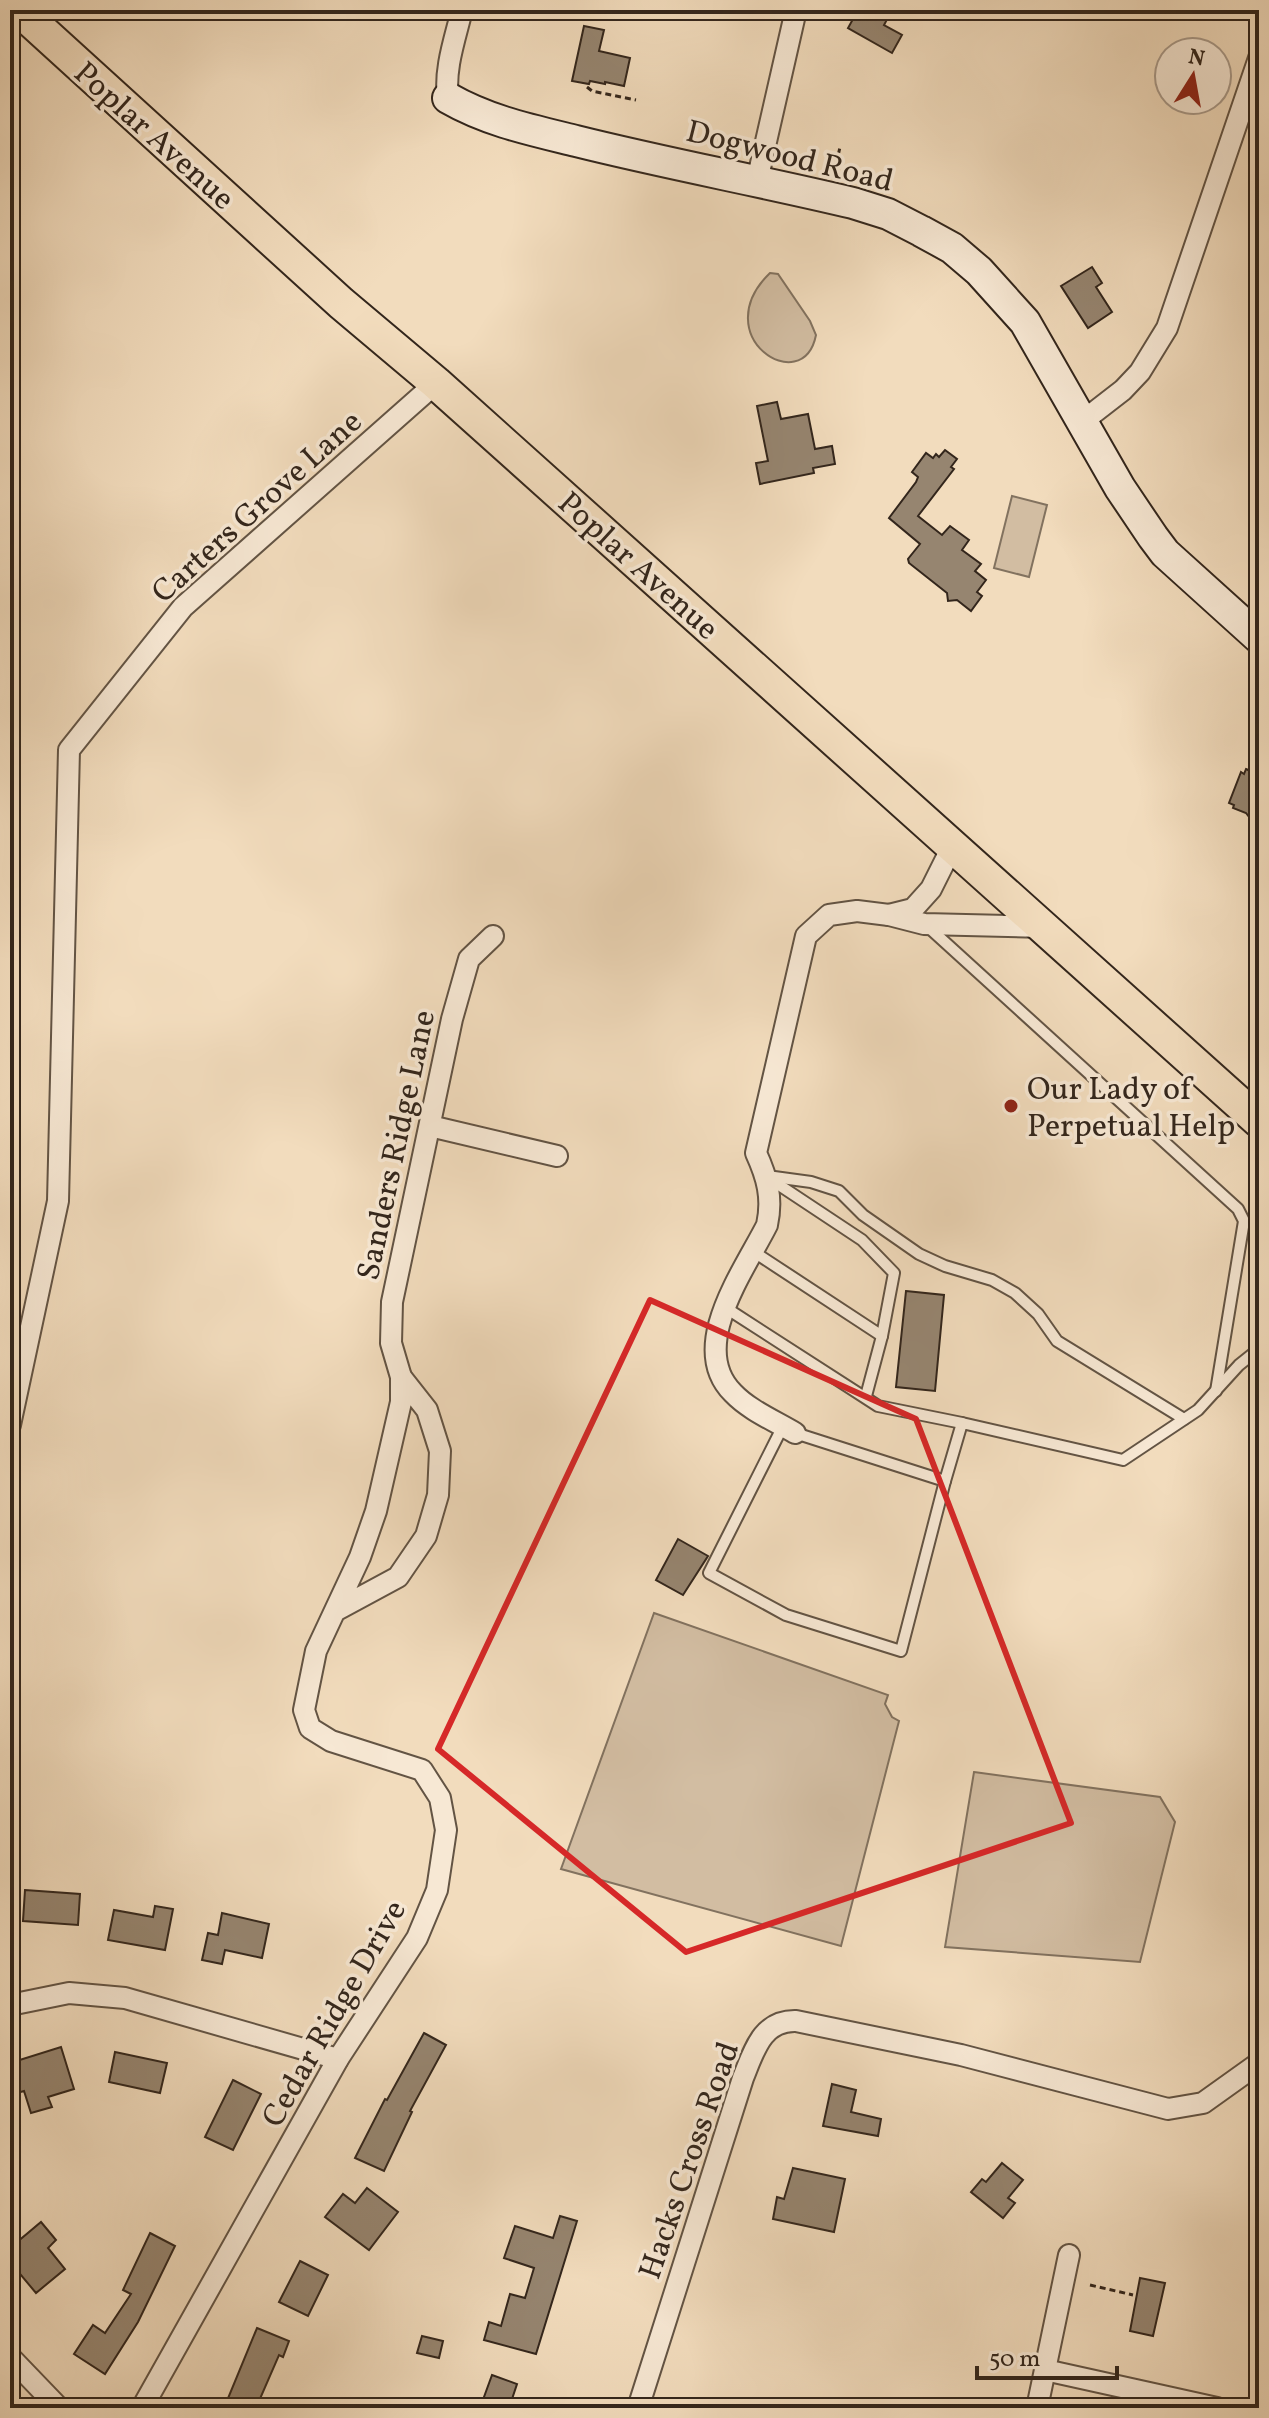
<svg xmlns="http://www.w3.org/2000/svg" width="1269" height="2418" viewBox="0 0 1269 2418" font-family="Vollkorn,serif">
<rect width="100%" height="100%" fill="#f2dcbd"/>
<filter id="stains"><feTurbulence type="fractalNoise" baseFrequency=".0025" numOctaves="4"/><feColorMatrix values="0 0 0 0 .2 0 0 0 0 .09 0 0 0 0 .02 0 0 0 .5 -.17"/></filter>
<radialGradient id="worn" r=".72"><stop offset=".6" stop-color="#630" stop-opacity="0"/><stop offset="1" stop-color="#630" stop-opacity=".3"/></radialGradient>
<g fill="#d2bda2" stroke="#82725f" stroke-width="2">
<path d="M770,273L778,274L810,321L816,335C803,400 705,336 770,273Z"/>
<path d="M1012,496L1047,505L1029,577L994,568Z"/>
<path d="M654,1613L888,1695L885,1704L892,1717L899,1721L841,1946L561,1869Z"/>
<path d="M974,1772L1160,1797L1175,1822L1140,1962L945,1947Z"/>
</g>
<g fill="#968570" stroke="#33261c" stroke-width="2">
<path d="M858,10H892L884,25L902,35L892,53L848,28Z"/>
<path d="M584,26L604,30L599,51L630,58L624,86L605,82V84L590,81L589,84L572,81Z"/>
<path d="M1092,267L1102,283L1096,287L1112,312L1088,328L1061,286Z"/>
<path d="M777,402L781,419L808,414L815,449L832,446L835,464L813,468L814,473L760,484L756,463L768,461L757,406Z"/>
<path d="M945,450L957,459L951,467L954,469L918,516L942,535L950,526L969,540L962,550L981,564L975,571L986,580L977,592L982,596L971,611L957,600L948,601L947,593L909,563L908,559L920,544L889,518L916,482L918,477L912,472L926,453L933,458L936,454L939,457Z"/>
<path d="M1246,769L1259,775V830L1246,813L1233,808L1234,805L1229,803L1241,772L1244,774Z"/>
<path d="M906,1291L944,1295L935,1391L896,1387Z"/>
<path d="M678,1539L708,1556L683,1595L656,1580Z"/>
<path d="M25,1890L80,1894L78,1925L23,1921Z"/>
<path d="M155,1906L173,1909L165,1950L108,1940L114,1910L153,1917Z"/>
<path d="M222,1913L269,1924L262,1958L225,1950L222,1964L202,1960L208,1933L218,1935Z"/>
<path d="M424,2033L446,2045L410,2111L412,2112L384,2171L355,2158L385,2099L387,2100Z"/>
<path d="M61,2047L74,2089L48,2097L52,2107L31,2113L24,2091L10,2095V2063Z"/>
<path d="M115,2052L167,2063L160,2093L109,2082Z"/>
<path d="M233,2080L261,2094L233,2150L205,2137Z"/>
<path d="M832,2084L856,2090L851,2112L881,2119L878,2136L823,2126Z"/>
<path d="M1002,2163L1023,2180L1008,2198L1015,2203L1003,2218L971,2192L982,2179L986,2182Z"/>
<path d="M793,2168L845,2179L834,2232L773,2219L777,2197L784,2199Z"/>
<path d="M367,2188L398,2212L369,2250L325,2217L343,2194L355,2203Z"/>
<path d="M560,2216L577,2221L536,2354L484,2340L489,2322L501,2326L510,2294L525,2298L534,2268L504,2258L515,2226L553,2238Z"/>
<path d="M41,2222L56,2240L48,2248L65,2269L36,2293L10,2262V2248Z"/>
<path d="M150,2233L175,2246L138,2322L105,2374L74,2354L93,2325L105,2333L131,2294L123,2290Z"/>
<path d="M300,2261L328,2275L308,2316L279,2302Z"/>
<path d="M1140,2278L1165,2283L1153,2336L1130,2331Z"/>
<path d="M257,2328L289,2341L283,2357L279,2355L256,2408H224Z"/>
<path d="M422,2336L443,2341L439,2358L417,2353Z"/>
<path d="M492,2375L517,2384L509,2408H480Z"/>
</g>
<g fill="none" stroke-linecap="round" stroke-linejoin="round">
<defs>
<g id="lane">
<path d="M926,925L1238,1209L1244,1221L1216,1391"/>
<path d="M767,1176L811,1182L839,1191L863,1215L919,1254L945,1266L992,1280L1015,1293L1038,1314L1057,1341L1184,1419"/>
<path d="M770,1179L862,1240L894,1273L882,1336L866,1396"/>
<path d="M754,1252L882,1336"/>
<path d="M726,1308L878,1406L962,1423"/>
<path d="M783,1426L709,1573L786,1615L901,1651L945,1481L795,1433"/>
<path d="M945,1481L962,1423L1123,1460L1198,1410L1239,1365L1259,1349"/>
</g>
<g id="street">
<path d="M448,98C444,69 455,39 462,10"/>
<path d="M757,181L796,10"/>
<path d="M1083,421L1123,390L1140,372L1167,328L1259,58"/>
<path d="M953,845L931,889L913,909L889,915L924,924L1043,927"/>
<path d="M430,1126L557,1156"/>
<path d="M401,1377L391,1343L392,1302L452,1019L469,959L493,936"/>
<path d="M10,1425L58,1201L69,750L183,607L436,383"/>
<path d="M795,1433C775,1421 749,1410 733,1393C687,1347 744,1271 767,1225C773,1198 767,1177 756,1153L806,936L829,915L857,911L889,915"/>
<path d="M10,2005L69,1993L125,1998L338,2059"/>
<path d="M10,2357L59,2408"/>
<path d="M1045,2370L1217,2408"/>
<path d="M142,2408L338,2059L417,1938L437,1890L446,1830L440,1798L422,1770L331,1741L310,1728L304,1710L316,1651L360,1557L376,1511L401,1402V1377L427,1410L440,1451L438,1495L426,1536L398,1577L335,1611"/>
<path d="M638,2408L743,2078C754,2051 762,2020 796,2021L961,2055L1168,2109L1203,2103L1259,2063"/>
<path d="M1037,2408L1069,2255"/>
</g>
<path id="secondary" d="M448,98C488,121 531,130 576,141C668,164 761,181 853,203L888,214L921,231L952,248L979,271L1025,322L1120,488L1153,537L1165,553L1259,638"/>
<path id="primary" d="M19,10L341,303L436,383L1259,1121"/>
</defs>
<use href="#lane" stroke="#635444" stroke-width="14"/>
<use href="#street" stroke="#635444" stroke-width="24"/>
<use href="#secondary" stroke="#33261c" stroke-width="34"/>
<use href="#primary" stroke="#33261c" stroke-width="36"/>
<g stroke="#33261c" stroke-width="3" stroke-dasharray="6 4" stroke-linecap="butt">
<path d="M587,87L592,91L636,100"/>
<path d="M834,174L840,147"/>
<path d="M1090,2285L1133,2295"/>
</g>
<use href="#lane" stroke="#f7e8d4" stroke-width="10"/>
<use href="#street" stroke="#f7e8d4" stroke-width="20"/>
<use href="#secondary" stroke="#f7e8d4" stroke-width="30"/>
<use href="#primary" stroke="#f2dcbd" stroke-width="32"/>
</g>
<path fill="none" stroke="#d62828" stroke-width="6" stroke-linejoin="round" d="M650,1300L916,1419L1071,1823L686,1952L438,1749Z"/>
<circle fill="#8f2418" stroke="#f7e8d4" stroke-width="3" cx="1011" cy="1106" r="8"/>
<g text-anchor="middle" stroke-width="7" stroke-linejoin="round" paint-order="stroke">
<g font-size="32" fill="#33261c" stroke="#f7e8d4">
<text transform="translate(155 135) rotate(42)" y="11">Poplar Avenue</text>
<text transform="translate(790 155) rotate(14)" y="11">Dogwood Road</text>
<text transform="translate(256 506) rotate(-42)" y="11">Carters Grove Lane</text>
<text transform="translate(639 565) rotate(42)" y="11">Poplar Avenue</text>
<text transform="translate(395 1145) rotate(-78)" y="11">Sanders Ridge Lane</text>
<text transform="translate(333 2013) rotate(-60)" y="11">Cedar Ridge Drive</text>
<text transform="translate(688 2160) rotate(-71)" y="11">Hacks Cross Road</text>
</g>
<g font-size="32" fill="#33261c" stroke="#f7e8d4" text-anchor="start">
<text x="1027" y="1099">Our Lady of<tspan x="1027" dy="37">Perpetual Help</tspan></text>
</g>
</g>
<rect width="1269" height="2418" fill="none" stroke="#f2dcbd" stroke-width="40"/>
<rect x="12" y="12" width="1245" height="2394" fill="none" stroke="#33261c" stroke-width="4"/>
<rect x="20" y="20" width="1229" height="2378" fill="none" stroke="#33261c" stroke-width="2"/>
<g transform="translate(1193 76) rotate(11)"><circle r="38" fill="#f7e8d4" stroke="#a99a8a" stroke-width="2"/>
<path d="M0-6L14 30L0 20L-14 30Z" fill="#8f2418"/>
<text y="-12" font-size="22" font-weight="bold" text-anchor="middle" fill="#33261c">N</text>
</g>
<path d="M977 2366v12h140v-12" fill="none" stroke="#33261c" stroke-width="4"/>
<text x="989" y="2366" font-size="24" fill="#33261c" stroke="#f7e8d4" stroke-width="6" paint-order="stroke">50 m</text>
<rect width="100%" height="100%" filter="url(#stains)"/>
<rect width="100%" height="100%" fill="url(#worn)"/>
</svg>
